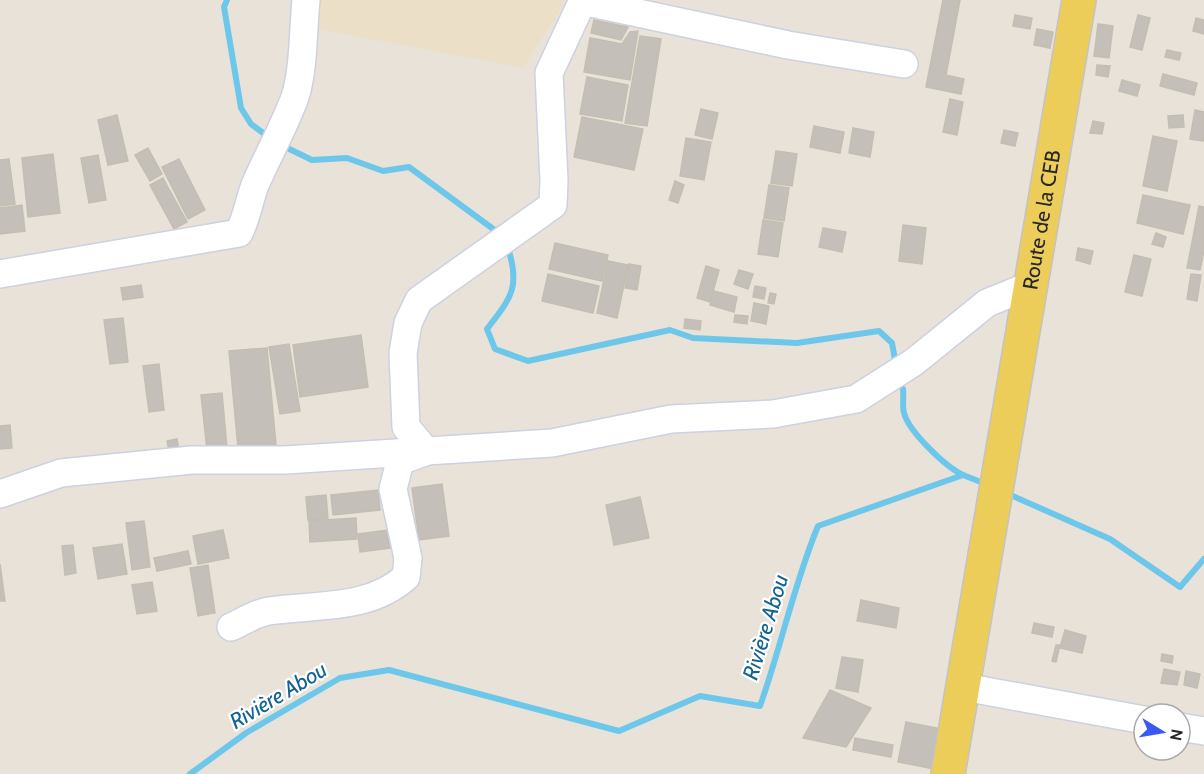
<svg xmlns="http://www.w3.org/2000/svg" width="1204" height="774" viewBox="0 0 1204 774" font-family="Cabin,sans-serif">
<rect width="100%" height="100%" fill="#e9e2d8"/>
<path fill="#ebe0c7" d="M311,0H562L560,11L523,68L307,27Z"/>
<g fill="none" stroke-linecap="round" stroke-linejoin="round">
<g stroke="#6cc7eb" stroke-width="6">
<path d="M227,0L224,7L241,108L251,124L270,138"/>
<path d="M281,145L312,160L347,158L383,171L409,167L500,234"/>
<path d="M507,245C521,286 512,297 487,329L495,349L528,361L670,330L693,338L797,343L879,331L892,343L895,360"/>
<path d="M903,389C904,396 902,406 904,413C909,432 946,467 963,475"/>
<path d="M1006,493L1110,539L1180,587L1204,559"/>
<path d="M190,774L246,733L340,678L389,670L619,731L700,696L760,706C781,647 794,584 818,526L963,475L986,484"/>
</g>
</g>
<g fill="#c4bfb8" stroke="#c4beb2" stroke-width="1.5">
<path d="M943,0H960L946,75L964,79L961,94L926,87Z"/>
<path d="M1015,15L1032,18L1030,29L1013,26Z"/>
<path d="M1138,15L1150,18L1142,50L1130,47Z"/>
<path d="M1196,18L1204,20V34L1193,31Z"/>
<path d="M594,20L628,27L621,40L591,33Z"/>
<path d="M1098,24L1113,26L1109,58L1094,56Z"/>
<path d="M1037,29L1053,32L1050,48L1034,45Z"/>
<path d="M638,31L630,80L584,72L590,38L622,44L630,32Z"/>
<path d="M640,36L661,39L647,126L625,123Z"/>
<path d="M1167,50L1181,53L1179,60L1165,57Z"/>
<path d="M1097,65L1110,66L1108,77L1096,75Z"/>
<path d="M1163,74L1197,83L1194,95L1160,86Z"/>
<path d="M587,77L628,85L622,121L580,114Z"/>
<path d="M1122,80L1140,85L1137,96L1119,91Z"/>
<path d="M950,99L963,102L957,135L943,132Z"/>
<path d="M701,109L718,113L712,139L695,135Z"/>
<path d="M1195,110L1204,112V141L1190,139Z"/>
<path d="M117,115L128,161L108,165L98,120Z"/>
<path d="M1183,115L1184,127L1169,128L1168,116Z"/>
<path d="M582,117L643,129L634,170L574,157Z"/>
<path d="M1093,121L1104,123L1102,134L1090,133Z"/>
<path d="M814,126L844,132L840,153L810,147Z"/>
<path d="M853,128L874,132L870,157L849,153Z"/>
<path d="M1004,130L1018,133L1015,146L1001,143Z"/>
<path d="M1153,136L1177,141L1167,191L1143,186Z"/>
<path d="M686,138L711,142L704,180L680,176Z"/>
<path d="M148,148L162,174L150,181L135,155Z"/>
<path d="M776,151L797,154L792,186L771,183Z"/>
<path d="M53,154L60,213L28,217L22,158Z"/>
<path d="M98,155L106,200L89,203L81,158Z"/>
<path d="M9,159L15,204L0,206V160Z"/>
<path d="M179,159L205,210L188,219L162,167Z"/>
<path d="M163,178L187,222L174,229L150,185Z"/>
<path d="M675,181L684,185L678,203L669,200Z"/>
<path d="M769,185L789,188L784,221L764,218Z"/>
<path d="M1143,195L1190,205L1183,234L1137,223Z"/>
<path d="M22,205L25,231L0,234V208Z"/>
<path d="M1199,206L1204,207V251L1200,270L1187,268Z"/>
<path d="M763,220L783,223L778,257L758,254Z"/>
<path d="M903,225L926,228L922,264L899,261Z"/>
<path d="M823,228L846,232L842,252L819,247Z"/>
<path d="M1156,233L1166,237L1163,247L1152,244Z"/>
<path d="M555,243L608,255L602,281L549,269Z"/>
<path d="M1078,248L1093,251L1090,264L1076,260Z"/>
<path d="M1134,255L1151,259L1142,296L1125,292Z"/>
<path d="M608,261L628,265L617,318L597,313Z"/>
<path d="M629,264L641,266L637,290L625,288Z"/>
<path d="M706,266L719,270L710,302L697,298Z"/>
<path d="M739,270L753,274L748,289L734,284Z"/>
<path d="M548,274L599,286L593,313L542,301Z"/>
<path d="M1191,274L1201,275L1197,301L1187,299Z"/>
<path d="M141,285L143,297L123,300L121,288Z"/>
<path d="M755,286L766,288L764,299L753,297Z"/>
<path d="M714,291L737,297L734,312L710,305Z"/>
<path d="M770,293L776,294L774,304L768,303Z"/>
<path d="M754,303L769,306L766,324L751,321Z"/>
<path d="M735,315L748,316L747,324L734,322Z"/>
<path d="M123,318L128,362L110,364L104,320Z"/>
<path d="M685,319L701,321L700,330L684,328Z"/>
<path d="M361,335L368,387L300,397L293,345Z"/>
<path d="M289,344L300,411L280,414L269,347Z"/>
<path d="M267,348L276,445L238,448L229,351Z"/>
<path d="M159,364L164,410L149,412L143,366Z"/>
<path d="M222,393L227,448L207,450L201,395Z"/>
<path d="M10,425L12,448L0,449V426Z"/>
<path d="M177,439L179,450L169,451L167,441Z"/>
<path d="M442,484L449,536L419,540L412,488Z"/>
<path d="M378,490L380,510L333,515L331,495Z"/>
<path d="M326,495L328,519L308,520L306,497Z"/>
<path d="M640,497L649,538L614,545L606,505Z"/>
<path d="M356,518L357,539L310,542L309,521Z"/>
<path d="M144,521L150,567L132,570L126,523Z"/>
<path d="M223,530L229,558L198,564L193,536Z"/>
<path d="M388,530L390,548L360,552L358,534Z"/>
<path d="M122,544L127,574L98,579L93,548Z"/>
<path d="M73,545L76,573L65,575L62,546Z"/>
<path d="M188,551L191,564L157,571L154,558Z"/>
<path d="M0,564L5,601H0Z"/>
<path d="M208,565L215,613L198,616L190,568Z"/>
<path d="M152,582L157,611L137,614L132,585Z"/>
<path d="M861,600L899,608L896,628L857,621Z"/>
<path d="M1034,623L1054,627L1052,637L1032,633Z"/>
<path d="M1065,630L1086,636L1082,653L1060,648Z"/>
<path d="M1056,645H1060L1056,662L1052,661Z"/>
<path d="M1162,654L1173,656L1172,663L1161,661Z"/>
<path d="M842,657L863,660L858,692L836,688Z"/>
<path d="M1164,669L1180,672L1177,685L1161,683Z"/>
<path d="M1186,671L1200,674L1197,688L1184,685Z"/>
<path d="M830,690L871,708L846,747L803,738Z"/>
<path d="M906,722L942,729L935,769L898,762Z"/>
<path d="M855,738L893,745L891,757L853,750Z"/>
</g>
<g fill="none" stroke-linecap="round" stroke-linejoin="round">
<defs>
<g id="minor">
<path d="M582,1L788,45L904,64"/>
<path d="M0,274L239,233C247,217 249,201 255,185C268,155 284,127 295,97C304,69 303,29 306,0"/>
<path d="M426,451L406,427L403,353L408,323L419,300L553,205L554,180L549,73L583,0"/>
<path d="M0,494L61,473L192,460H285L552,443L671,419L773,414L856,399L914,362L987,303L1031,285"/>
<path d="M231,627C242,622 256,613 269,611C315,604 368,611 406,577L408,558L393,489L400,461L425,452"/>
<path d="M964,687L1144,720"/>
<path d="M1180,727L1204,731"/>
</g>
<g id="major">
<path id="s1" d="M948,774L1079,0"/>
</g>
</defs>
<use href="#minor" stroke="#cdd1e0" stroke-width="30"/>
<use href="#major" stroke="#c3c3c3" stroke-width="36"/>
<use href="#minor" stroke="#fff" stroke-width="27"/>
<use href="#major" stroke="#eccd5a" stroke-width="33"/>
</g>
<g text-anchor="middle" stroke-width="4.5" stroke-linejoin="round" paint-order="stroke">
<g font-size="21" fill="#272727" stroke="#fff">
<text dy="7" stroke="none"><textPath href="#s1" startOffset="562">Route de la CEB</textPath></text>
</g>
<g font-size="22" font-style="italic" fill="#106392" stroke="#fff">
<text transform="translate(765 627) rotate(-73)" y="8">Rivière Abou</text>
<text transform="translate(278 695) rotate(-31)" y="8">Rivière Abou</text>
</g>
</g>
<g transform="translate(1162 732) rotate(101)"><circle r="28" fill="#ffffff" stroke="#a9a9a9" stroke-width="1.5"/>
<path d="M0-4.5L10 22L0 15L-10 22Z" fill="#3959f5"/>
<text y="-9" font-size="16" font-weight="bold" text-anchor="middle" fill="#272727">N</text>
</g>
</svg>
